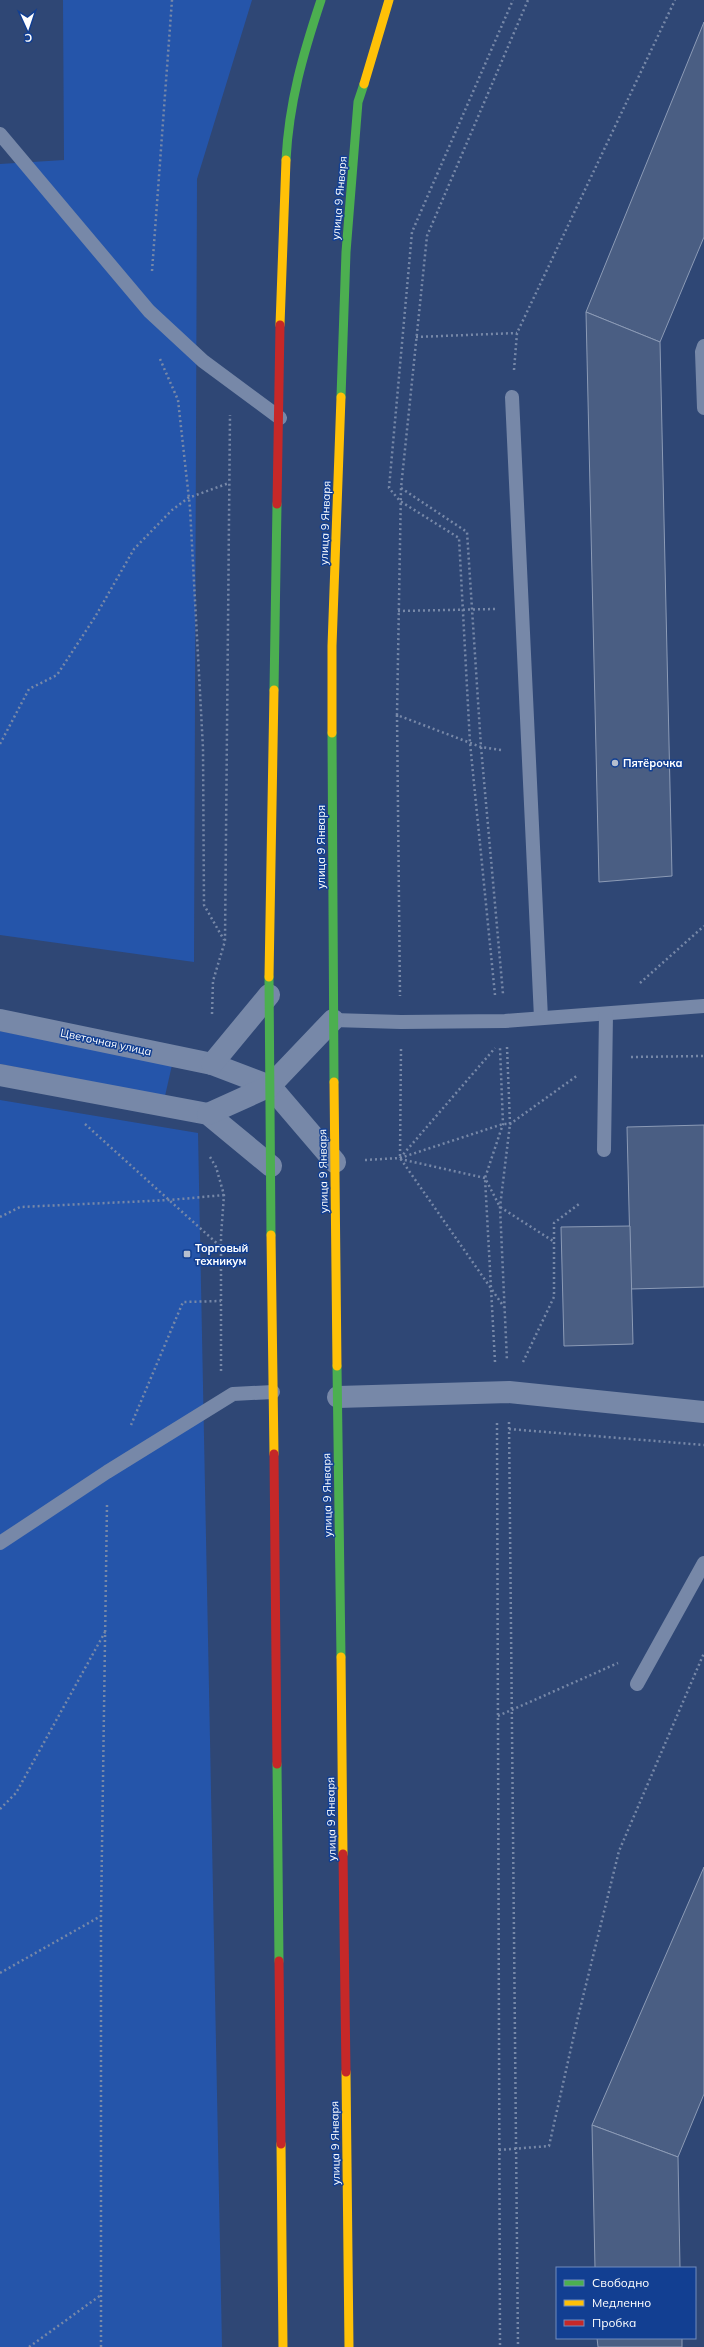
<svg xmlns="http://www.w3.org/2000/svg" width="704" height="2347" viewBox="0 0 704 2347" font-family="Mulish,sans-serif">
<rect width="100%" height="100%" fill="#2f4775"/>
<g fill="#2555aa">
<path d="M63,0H252L197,179L194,962L0,935V164L64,160Z"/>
<path d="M0,1031L172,1065L165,1096L0,1064Z"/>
<path d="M0,1100L198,1133L222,2347H0Z"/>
</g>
<g fill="#4a5e83" stroke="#8c9bb6">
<path d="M704,22V237L660,342L586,312Z"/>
<path d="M586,312L660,342L672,876L599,882Z"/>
<path d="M704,1125V1287L631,1289L627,1127Z"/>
<path d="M630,1226L633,1344L564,1346L561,1227Z"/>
<path d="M704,1867V2094L678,2157L592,2125Z"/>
<path d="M592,2125L678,2157L680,2268H595Z"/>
<path d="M597,2338H682V2347H598Z"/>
</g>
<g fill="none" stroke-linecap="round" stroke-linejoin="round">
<g stroke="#7788a8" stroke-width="2.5" stroke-dasharray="2 3" stroke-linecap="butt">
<path d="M152,271L172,0"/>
<path d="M416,337L517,333"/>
<path d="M160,359L178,400L190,508L203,748L204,905L224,940"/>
<path d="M514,370L517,333L675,0"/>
<path d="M401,488L467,532L481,747L503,994"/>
<path d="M398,611L496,609"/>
<path d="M397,715L400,996"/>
<path d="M0,744L29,689L57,675L95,617L134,549L172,510L188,498L229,483"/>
<path d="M501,750L481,747L397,715L401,488L427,236L528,0"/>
<path d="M640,983L704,926"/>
<path d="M495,995L470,743L459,538L400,501L389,488L412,232L513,0"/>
<path d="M212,1014L213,981L225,941L230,415"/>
<path d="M507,1047L510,1124L500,1207L507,1361"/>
<path d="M401,1049L400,1158L504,1307"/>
<path d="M631,1057L704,1056"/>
<path d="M85,1124L221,1247"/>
<path d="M210,1157L216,1167L224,1195L221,1236V1371"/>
<path d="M400,1158L495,1048"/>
<path d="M400,1159L485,1178L500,1207L553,1241"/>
<path d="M365,1160L400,1158L503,1124H510L578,1075"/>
<path d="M0,1217L20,1207L170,1200L224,1195"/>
<path d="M495,1362L485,1178L503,1124L500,1048"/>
<path d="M523,1362L554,1297V1223L579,1204"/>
<path d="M509,1422L518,2347"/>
<path d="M497,1423L500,2347"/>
<path d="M131,1425L183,1302L221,1301"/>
<path d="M509,1429L704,1445"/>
<path d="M498,1716L618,1663"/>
<path d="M0,1809L16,1793L105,1632"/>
<path d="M0,1973L101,1916"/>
<path d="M499,2150L549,2146L578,2017L619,1851L704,1653"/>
<path d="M29,2347L101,2295"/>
<path d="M101,2347V1916L107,1504"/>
</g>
<g stroke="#7788a8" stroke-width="14">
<path d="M0,134L149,311L203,361L280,418"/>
<path d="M704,346L702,352L704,408"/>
<path d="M512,397L541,1018"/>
<path d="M333,1020L401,1022L505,1021L704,1006"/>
<path d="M604,1150L606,1014"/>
<path d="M0,1543L107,1472L233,1394L273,1392"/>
<path d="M637,1684L704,1563"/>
</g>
<g stroke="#7788a8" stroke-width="22">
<path d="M0,1020L212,1064L270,1086L335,1162"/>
<path d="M212,1064L269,995"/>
<path d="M0,1075L208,1114L271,1166"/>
<path d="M208,1114L270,1086L333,1020"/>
<path d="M338,1397L509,1392L704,1412"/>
</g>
<g stroke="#4caf50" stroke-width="9">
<path d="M286,160C289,102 303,54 321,0"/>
<path d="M341,397L346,252L358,102L364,84"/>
<path d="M274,690L277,504"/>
<path d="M332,733L334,1082"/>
<path d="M269,977L271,1235"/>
<path d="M337,1366L341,1657"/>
<path d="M277,1764L279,1961"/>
</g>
<g stroke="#ffc107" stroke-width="9">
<path d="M364,84L389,0"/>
<path d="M280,325L286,160"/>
<path d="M332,733V646L341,397"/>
<path d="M269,977L274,690"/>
<path d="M334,1082L337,1366"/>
<path d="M271,1235L274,1454"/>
<path d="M341,1657L343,1854"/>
<path d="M346,2072L349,2347"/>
<path d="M281,2144L283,2347"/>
</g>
<g stroke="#c62828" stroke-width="9">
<path d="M277,504L280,325"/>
<path d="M274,1454L277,1764"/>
<path d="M343,1854L346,2072"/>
<path d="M279,1961L281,2144"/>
</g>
</g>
<g fill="#b6bfcf" stroke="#123f92" stroke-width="1.5">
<circle cx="615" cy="763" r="4"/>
<rect x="183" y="1250" width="8" height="8" rx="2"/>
</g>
<g text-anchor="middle" stroke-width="3" stroke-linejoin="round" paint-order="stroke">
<g font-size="11" fill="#fff" stroke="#123f92">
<text transform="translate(339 198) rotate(-85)" y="4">улица 9 Января</text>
<text transform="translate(325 523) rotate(-88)" y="4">улица 9 Января</text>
<text transform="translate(321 847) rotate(-90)" y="4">улица 9 Января</text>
<text transform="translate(106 1042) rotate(12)" y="4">Цветочная улица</text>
<text transform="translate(323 1171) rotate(-91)" y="4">улица 9 Января</text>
<text transform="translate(327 1495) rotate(-91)" y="4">улица 9 Января</text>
<text transform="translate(331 1819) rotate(-91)" y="4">улица 9 Января</text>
<text transform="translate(335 2143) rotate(-91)" y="4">улица 9 Января</text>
</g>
<g font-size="11" font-weight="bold" fill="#fff" stroke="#123f92" text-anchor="start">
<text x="623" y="767">Пятёрочка</text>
<text x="195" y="1252">Торговый<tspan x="195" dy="13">техникум</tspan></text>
</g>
</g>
<rect x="556" y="2267" width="140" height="72" fill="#123f92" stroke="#718cbe"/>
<rect x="564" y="2280" width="20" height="6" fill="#4caf50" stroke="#718cbe"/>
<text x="592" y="2287" font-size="12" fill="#ffffff">Свободно</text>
<rect x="564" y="2300" width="20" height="6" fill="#ffc107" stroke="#718cbe"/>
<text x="592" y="2307" font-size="12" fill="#ffffff">Медленно</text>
<rect x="564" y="2320" width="20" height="6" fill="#c62828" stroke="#718cbe"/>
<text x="592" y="2327" font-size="12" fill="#ffffff">Пробка</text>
<g transform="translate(28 28) rotate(177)" stroke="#123f92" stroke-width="3" paint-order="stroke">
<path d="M0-3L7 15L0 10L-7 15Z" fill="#ffffff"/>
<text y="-6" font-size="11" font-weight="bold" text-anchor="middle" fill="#ffffff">С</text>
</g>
</svg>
